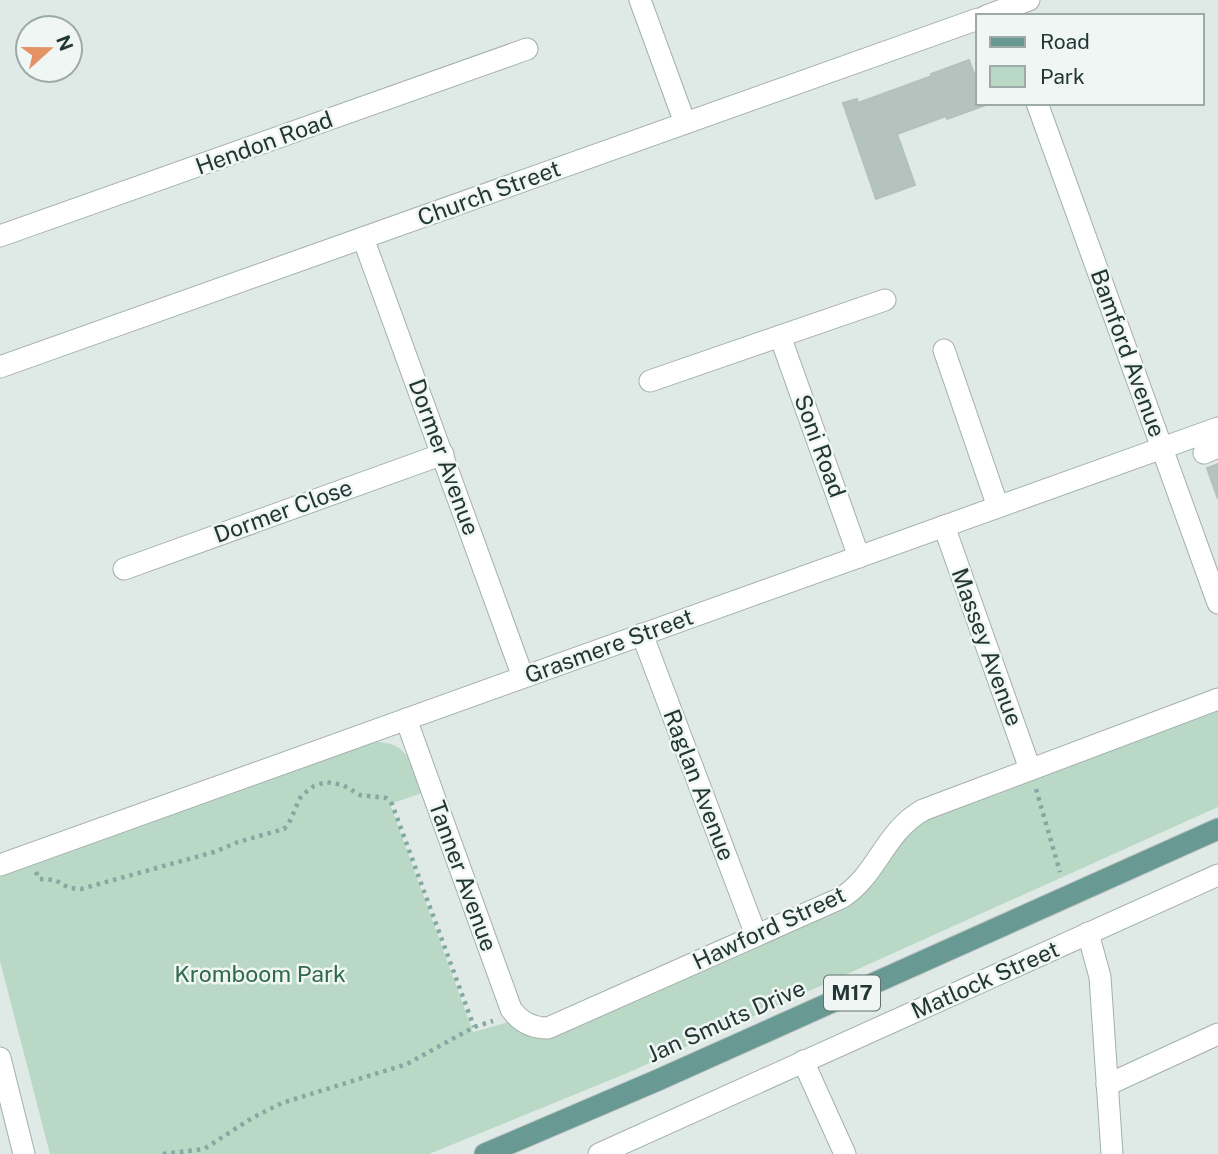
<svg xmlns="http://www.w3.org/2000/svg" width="1218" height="1154" viewBox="0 0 1218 1154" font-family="'Public Sans',sans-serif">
<rect width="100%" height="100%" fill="#dfe9e6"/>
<path fill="#bad8c6" d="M1218,709V807L625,1074L429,1154H50L0,961V877L5,874L375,742C410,742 412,766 422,793L390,804L473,1032L509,1022C524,1037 541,1041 561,1034L835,911L921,822Z"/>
<g fill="#b5c3bf" stroke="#b3c1bd" stroke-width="2">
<path d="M969,60L978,85V103H985L986,105L947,119L946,116L897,134L915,185L876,199L843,103L857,99L858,103L932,76L931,74Z"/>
<path d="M1218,464V499L1207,468Z"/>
</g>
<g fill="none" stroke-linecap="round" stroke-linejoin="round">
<defs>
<g id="minor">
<path d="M640,0L685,123"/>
<path d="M986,16L1029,0"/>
<path d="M1037,103L1218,603"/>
<path d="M0,236L527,49"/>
<path d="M363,238L523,677"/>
<path d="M780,336L859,557"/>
<path d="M944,350L998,507"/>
<path d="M0,367L978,19"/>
<path d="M650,381L885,300"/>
<path d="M1204,453L1218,447"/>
<path d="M944,526L1030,769"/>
<path d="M124,569L443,454"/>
<path d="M642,634L756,935"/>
<path d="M406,719L511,1009C520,1022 532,1028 548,1028L841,898C877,876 884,832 923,810L1218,699"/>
<path d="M0,865L1218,428"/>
<path d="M1088,933L1100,977L1112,1154"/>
<path d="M0,1058L24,1154"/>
<path d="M803,1061L845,1154"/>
<path d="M1107,1085L1218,1034"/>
<path d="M599,1154L1218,875"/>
</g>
<path id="major" d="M485,1154L658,1080L1218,829"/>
</defs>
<use href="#minor" stroke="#a3b0ad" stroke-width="23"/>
<use href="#major" stroke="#bdc3c2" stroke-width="23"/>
<g stroke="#83a9a2" stroke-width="4.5" stroke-dasharray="3.5 5" stroke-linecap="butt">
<path d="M1036,789L1060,872"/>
<path d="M36,872L39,879L55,880L69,888L81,889L214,852L238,842L284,829L289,823L301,796L314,786L326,782L343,785L360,795L386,798L392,804L474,1027"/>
<path d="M163,1154L204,1149L252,1118L282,1103L407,1064L474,1027L493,1021"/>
</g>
<use href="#minor" stroke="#fff" stroke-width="21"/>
<use href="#major" stroke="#689a93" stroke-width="21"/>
</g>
<g text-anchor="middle" stroke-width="5" stroke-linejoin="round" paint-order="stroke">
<rect fill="#eff6f3" stroke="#60706d" stroke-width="2" x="824" y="975.5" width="56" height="35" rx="5"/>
<g font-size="21" font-weight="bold" fill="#223734">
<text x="852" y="1000">M17</text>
</g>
<g font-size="23" fill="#223734" stroke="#eff6f3">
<text transform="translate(264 143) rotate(-20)" y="8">Hendon Road</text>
<text transform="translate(489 193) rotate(-20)" y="8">Church Street</text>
<text transform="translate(1128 353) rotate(70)" y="8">Bamford Avenue</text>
<text transform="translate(820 446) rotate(70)" y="8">Soni Road</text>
<text transform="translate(444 457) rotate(70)" y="8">Dormer Avenue</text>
<text transform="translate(283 511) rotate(-20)" y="8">Dormer Close</text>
<text transform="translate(609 646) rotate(-20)" y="8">Grasmere Street</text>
<text transform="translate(987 647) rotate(70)" y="8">Massey Avenue</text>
<text transform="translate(699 785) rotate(69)" y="8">Raglan Avenue</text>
<text transform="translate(463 876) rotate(70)" y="8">Tanner Avenue</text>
<text transform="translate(769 928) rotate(-25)" y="8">Hawford Street</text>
<text transform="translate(985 980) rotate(-24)" y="8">Matlock Street</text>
<text transform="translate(726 1021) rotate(-24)" y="8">Jan Smuts Drive</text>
</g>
<g font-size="23" fill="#31694e" stroke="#eff6f3">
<text x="260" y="982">Kromboom Park</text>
</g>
</g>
<rect x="976" y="14" width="228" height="91" fill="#eff6f3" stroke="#9daaa7" stroke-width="2"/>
<rect x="990" y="37" width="35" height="10" fill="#689a93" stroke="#9daaa7" stroke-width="2"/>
<text x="1040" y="49" font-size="21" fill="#223734">Road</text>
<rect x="990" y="66" width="35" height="21" fill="#bad8c6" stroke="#9daaa7" stroke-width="2"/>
<text x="1040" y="84" font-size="21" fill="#223734">Park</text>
<g transform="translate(49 49) rotate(69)"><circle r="33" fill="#eff6f3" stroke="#9daaa7" stroke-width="2"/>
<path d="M0-5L12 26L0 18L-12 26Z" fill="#e39263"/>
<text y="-10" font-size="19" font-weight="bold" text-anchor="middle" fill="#223734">N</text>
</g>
</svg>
